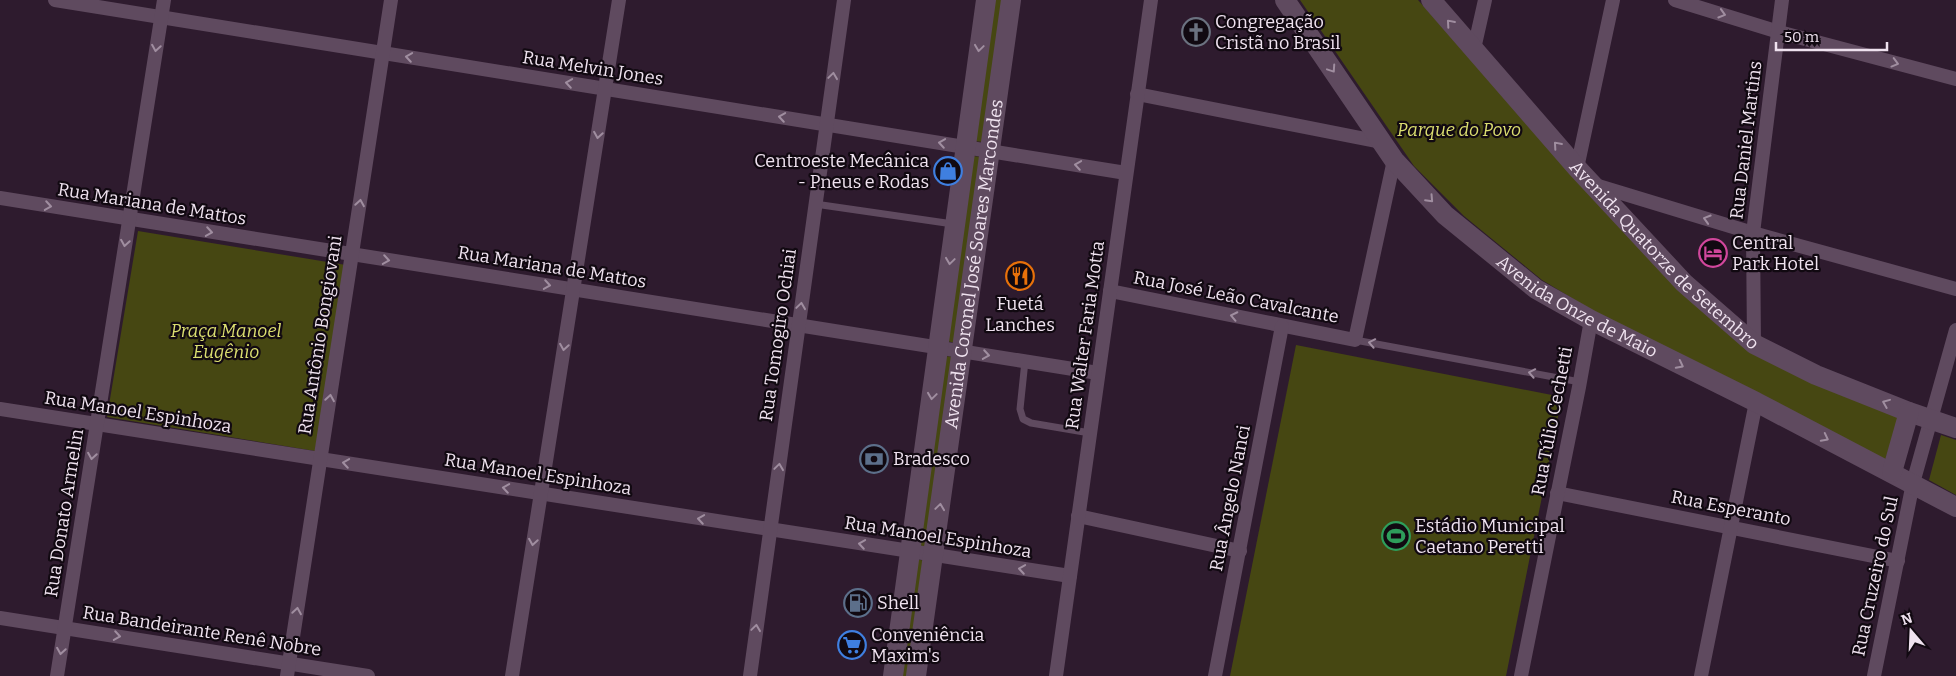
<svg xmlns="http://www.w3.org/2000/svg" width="1956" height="676" viewBox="0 0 1956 676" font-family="Bitter,serif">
<rect width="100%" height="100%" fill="#2e1b2e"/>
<g fill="#464712">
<path d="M994,0H1003L983,142L974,141Z"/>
<path d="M1300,0H1418L1677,288L1899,416L1885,461L1595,312L1542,280L1464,216L1414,166Z"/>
<path d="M972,156L982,157L955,343L947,341Z"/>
<path d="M138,231L346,265L315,451L107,417Z"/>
<path d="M1296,345L1562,397L1506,676H1230Z"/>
<path d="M944,356L954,357L927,547L918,545Z"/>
<path d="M1941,435L1956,440V495L1929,480Z"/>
<path d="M916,559L925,561L909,676H900Z"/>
</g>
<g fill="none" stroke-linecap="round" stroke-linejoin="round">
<g stroke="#5f4a5f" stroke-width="7">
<path d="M815,204L953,224"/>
<path d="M1355,340L1580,382"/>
<path d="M1025,361L1020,409L1023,419L1031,423L1090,433"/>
</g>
<g stroke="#5f4a5f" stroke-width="14">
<path d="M55,0L1126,173"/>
<path d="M1675,0L1779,32L1956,79"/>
<path d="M1474,49L1485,0"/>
<path d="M1137,94L1381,142"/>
<path d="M1577,168L1613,0"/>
<path d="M1595,185L1753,233L1956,289"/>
<path d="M0,198L1098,373"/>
<path d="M1110,291L1355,340L1394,160"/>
<path d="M1754,344L1753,233L1782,0"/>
<path d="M0,409L1070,576"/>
<path d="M1557,493L1898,561"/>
<path d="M1078,516L1240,551"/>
<path d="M0,618L368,676"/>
<path d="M57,676L164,0"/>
<path d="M287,676L391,0"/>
<path d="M512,676L619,0"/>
<path d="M750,676L844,0"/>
<path d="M1056,676L1151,0"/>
<path d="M1215,676L1282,326"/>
<path d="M1521,676L1579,387L1591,320"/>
<path d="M1701,676L1756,402"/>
<path d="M1874,676L1913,483L1956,330"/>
</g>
<g stroke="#5f4a5f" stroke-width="20">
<path id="s1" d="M1285,0L1394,160L1445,215L1536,289L1591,320L1756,402L1956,507"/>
<path id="s2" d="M1431,0L1577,168L1684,283L1754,344L1816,375L1909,412L1956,428"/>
<path d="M1892,472L1909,412"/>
<path d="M893,676L986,0"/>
<path id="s3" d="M916,676L1011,0"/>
</g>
</g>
<defs><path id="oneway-chevron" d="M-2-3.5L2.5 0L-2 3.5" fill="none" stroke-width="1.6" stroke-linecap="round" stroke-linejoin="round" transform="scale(1.25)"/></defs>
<g stroke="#a08ea0">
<use href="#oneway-chevron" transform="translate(1722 14) rotate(17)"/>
<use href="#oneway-chevron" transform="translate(1450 23) rotate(-131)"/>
<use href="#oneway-chevron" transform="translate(156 48) rotate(99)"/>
<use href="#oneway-chevron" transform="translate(979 48) rotate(98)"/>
<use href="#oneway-chevron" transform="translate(409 57) rotate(-171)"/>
<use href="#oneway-chevron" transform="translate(1895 63) rotate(15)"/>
<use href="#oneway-chevron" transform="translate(1332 69) rotate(56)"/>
<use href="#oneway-chevron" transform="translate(833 76) rotate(-82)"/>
<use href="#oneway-chevron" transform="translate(569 83) rotate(-171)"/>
<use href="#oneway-chevron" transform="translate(782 117) rotate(-171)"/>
<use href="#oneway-chevron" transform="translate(598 135) rotate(99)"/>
<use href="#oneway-chevron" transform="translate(942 143) rotate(-171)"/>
<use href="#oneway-chevron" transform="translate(1557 145) rotate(-131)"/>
<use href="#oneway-chevron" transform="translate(1078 165) rotate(-171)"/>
<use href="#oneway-chevron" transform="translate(1430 199) rotate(47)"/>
<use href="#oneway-chevron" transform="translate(360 203) rotate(-81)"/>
<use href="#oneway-chevron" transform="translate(48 206) rotate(9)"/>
<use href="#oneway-chevron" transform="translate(1707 219) rotate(-163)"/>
<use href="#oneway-chevron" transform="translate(209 232) rotate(9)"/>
<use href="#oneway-chevron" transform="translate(125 243) rotate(99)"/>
<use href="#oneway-chevron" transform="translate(386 260) rotate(9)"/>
<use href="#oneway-chevron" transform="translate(950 261) rotate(98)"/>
<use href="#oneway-chevron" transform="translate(547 285) rotate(9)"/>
<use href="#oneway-chevron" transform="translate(801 306) rotate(-82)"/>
<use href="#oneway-chevron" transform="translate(1234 316) rotate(-168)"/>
<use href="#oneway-chevron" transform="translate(1372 343) rotate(-169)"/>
<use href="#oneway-chevron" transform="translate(564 347) rotate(99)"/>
<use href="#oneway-chevron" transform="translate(986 355) rotate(9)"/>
<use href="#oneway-chevron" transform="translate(1680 365) rotate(27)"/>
<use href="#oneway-chevron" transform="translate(1532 373) rotate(-169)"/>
<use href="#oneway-chevron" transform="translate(932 396) rotate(98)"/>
<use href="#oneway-chevron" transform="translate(330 398) rotate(-81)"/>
<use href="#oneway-chevron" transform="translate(1886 403) rotate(-158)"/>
<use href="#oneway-chevron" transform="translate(1825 438) rotate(27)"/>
<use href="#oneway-chevron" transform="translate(92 456) rotate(99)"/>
<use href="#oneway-chevron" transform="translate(346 463) rotate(-171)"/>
<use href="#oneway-chevron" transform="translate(779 467) rotate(-82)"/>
<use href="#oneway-chevron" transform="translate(506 488) rotate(-171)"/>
<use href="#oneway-chevron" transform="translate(940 507) rotate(-82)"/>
<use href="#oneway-chevron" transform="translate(701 519) rotate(-171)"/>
<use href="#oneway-chevron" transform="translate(533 542) rotate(99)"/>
<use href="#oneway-chevron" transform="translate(862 544) rotate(-171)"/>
<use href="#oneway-chevron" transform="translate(1022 569) rotate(-171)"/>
<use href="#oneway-chevron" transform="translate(297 611) rotate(-81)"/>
<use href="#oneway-chevron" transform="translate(756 628) rotate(-82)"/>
<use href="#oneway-chevron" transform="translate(117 636) rotate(9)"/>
<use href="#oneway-chevron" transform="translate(61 651) rotate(99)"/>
</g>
<defs>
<symbol id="church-ring" viewBox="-11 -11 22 22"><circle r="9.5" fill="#110911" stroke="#6b7280" stroke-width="1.5"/><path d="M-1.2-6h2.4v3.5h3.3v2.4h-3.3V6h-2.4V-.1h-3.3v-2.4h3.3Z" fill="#6b7280"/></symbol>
<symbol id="shop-ring" viewBox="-11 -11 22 22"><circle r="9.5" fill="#110911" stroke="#3f7fe0" stroke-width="1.5"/><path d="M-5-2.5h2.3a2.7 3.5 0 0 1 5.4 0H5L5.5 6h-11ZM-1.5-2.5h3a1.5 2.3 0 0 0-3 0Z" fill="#3f7fe0"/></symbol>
<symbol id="hotel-ring" viewBox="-11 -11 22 22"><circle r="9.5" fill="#110911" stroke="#d1479c" stroke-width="1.5"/><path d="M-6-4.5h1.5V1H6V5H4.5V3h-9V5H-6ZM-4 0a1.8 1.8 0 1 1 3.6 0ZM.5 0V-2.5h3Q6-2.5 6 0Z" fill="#d1479c"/></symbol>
<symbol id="restaurant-ring" viewBox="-11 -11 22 22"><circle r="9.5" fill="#110911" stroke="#e8710a" stroke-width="1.5"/><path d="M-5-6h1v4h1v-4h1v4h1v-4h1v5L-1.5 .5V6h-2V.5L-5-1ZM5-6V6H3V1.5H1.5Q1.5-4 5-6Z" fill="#e8710a"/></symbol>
<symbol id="bank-ring" viewBox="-11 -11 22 22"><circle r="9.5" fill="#110911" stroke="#5c6f8a" stroke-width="1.5"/><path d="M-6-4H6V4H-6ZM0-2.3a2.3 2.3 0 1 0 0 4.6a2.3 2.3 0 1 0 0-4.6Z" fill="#5c6f8a"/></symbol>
<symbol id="stadium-ring" viewBox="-11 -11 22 22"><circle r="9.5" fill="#110911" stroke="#2e9e5b" stroke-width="1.5"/><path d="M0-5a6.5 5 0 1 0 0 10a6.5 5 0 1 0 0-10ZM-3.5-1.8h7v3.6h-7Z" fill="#2e9e5b"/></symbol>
<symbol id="fuel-ring" viewBox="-11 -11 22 22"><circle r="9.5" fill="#110911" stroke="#5c6f8a" stroke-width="1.5"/><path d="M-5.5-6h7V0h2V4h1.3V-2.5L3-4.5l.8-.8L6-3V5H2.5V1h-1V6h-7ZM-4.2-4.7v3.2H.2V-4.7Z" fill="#5c6f8a"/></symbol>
<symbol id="supermarket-ring" viewBox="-11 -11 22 22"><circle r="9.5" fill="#110911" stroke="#3f7fe0" stroke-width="1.5"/><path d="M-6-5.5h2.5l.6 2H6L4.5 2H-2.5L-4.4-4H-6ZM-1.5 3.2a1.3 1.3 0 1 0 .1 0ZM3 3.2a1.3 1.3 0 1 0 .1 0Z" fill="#3f7fe0"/></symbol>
</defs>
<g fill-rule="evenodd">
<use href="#church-ring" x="1180" y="16" width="32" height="32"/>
<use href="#shop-ring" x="932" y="155" width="32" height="32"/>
<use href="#hotel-ring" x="1697" y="237" width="32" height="32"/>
<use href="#restaurant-ring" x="1004" y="260" width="32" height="32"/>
<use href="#bank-ring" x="858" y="443" width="32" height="32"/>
<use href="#stadium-ring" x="1380" y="520" width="32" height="32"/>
<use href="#fuel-ring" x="842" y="587" width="32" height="32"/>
<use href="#supermarket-ring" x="836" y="629" width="32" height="32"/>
</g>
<g text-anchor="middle" stroke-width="4.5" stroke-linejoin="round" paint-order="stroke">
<g font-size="18" fill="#efe2ef" stroke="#110911" text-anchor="start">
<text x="1215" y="28">Congregação<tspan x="1215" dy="21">Cristã no Brasil</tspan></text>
<text x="929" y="167" text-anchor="end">Centroeste Mecânica<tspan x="929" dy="21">- Pneus e Rodas</tspan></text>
<text x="1732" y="249">Central<tspan x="1732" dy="21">Park Hotel</tspan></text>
<text x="1020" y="310" text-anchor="middle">Fuetá<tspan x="1020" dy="21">Lanches</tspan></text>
<text x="893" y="465">Bradesco</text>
<text x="1415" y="532">Estádio Municipal<tspan x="1415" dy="21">Caetano Peretti</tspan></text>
<text x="877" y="609">Shell</text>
<text x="871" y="641">Conveniência<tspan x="871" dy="21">Maxim's</tspan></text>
</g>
<g font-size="18" fill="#efe2ef" stroke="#110911">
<text transform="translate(593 68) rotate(9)" y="6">Rua Melvin Jones</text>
<text transform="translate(1746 140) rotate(-83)" y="6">Rua Daniel Martins</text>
<text transform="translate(152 204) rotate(9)" y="6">Rua Mariana de Mattos</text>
<text dy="6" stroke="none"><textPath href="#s2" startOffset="346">Avenida Quatorze de Setembro</textPath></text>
<text dy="6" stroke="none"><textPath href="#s3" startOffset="416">Avenida Coronel José Soares Marcondes</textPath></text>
<text transform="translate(552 267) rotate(9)" y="6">Rua Mariana de Mattos</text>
<text transform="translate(1236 297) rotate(11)" y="6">Rua José Leão Cavalcante</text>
<text dy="6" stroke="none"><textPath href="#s1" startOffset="430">Avenida Onze de Maio</textPath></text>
<text transform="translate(320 335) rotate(-81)" y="6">Rua Antônio Bongiovani</text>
<text transform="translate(778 335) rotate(-82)" y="6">Rua Tomogiro Ochiai</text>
<text transform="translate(1085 335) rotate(-82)" y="6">Rua Walter Faria Motta</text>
<text transform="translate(138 412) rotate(9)" y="6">Rua Manoel Espinhoza</text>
<text transform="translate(1552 421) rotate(-79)" y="6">Rua Túlio Cechetti</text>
<text transform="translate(538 474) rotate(9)" y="6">Rua Manoel Espinhoza</text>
<text transform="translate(1230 498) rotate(-79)" y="6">Rua Ângelo Nanci</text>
<text transform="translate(1731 508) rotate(11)" y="6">Rua Esperanto</text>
<text transform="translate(64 513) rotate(-81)" y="6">Rua Donato Armelin</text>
<text transform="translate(938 537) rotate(9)" y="6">Rua Manoel Espinhoza</text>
<text transform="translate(1875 576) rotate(-78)" y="6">Rua Cruzeiro do Sul</text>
<text transform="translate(202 631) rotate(9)" y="6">Rua Bandeirante Renê Nobre</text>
</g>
<g font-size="18" font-style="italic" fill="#dbde70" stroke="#110911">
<text x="1459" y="136">Parque do Povo</text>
<text x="226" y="337">Praça Manoel<tspan x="226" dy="21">Eugênio</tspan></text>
</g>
</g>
<g transform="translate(1911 631) rotate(341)" stroke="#110911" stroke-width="4" paint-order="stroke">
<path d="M0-4L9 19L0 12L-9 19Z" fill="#efe2ef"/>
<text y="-8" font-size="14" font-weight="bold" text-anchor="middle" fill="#efe2ef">N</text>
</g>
<path d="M1776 42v8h111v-8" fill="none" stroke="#efe2ef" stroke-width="2.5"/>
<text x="1784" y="42" font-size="15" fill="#efe2ef" stroke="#110911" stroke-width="4" paint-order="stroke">50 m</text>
</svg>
